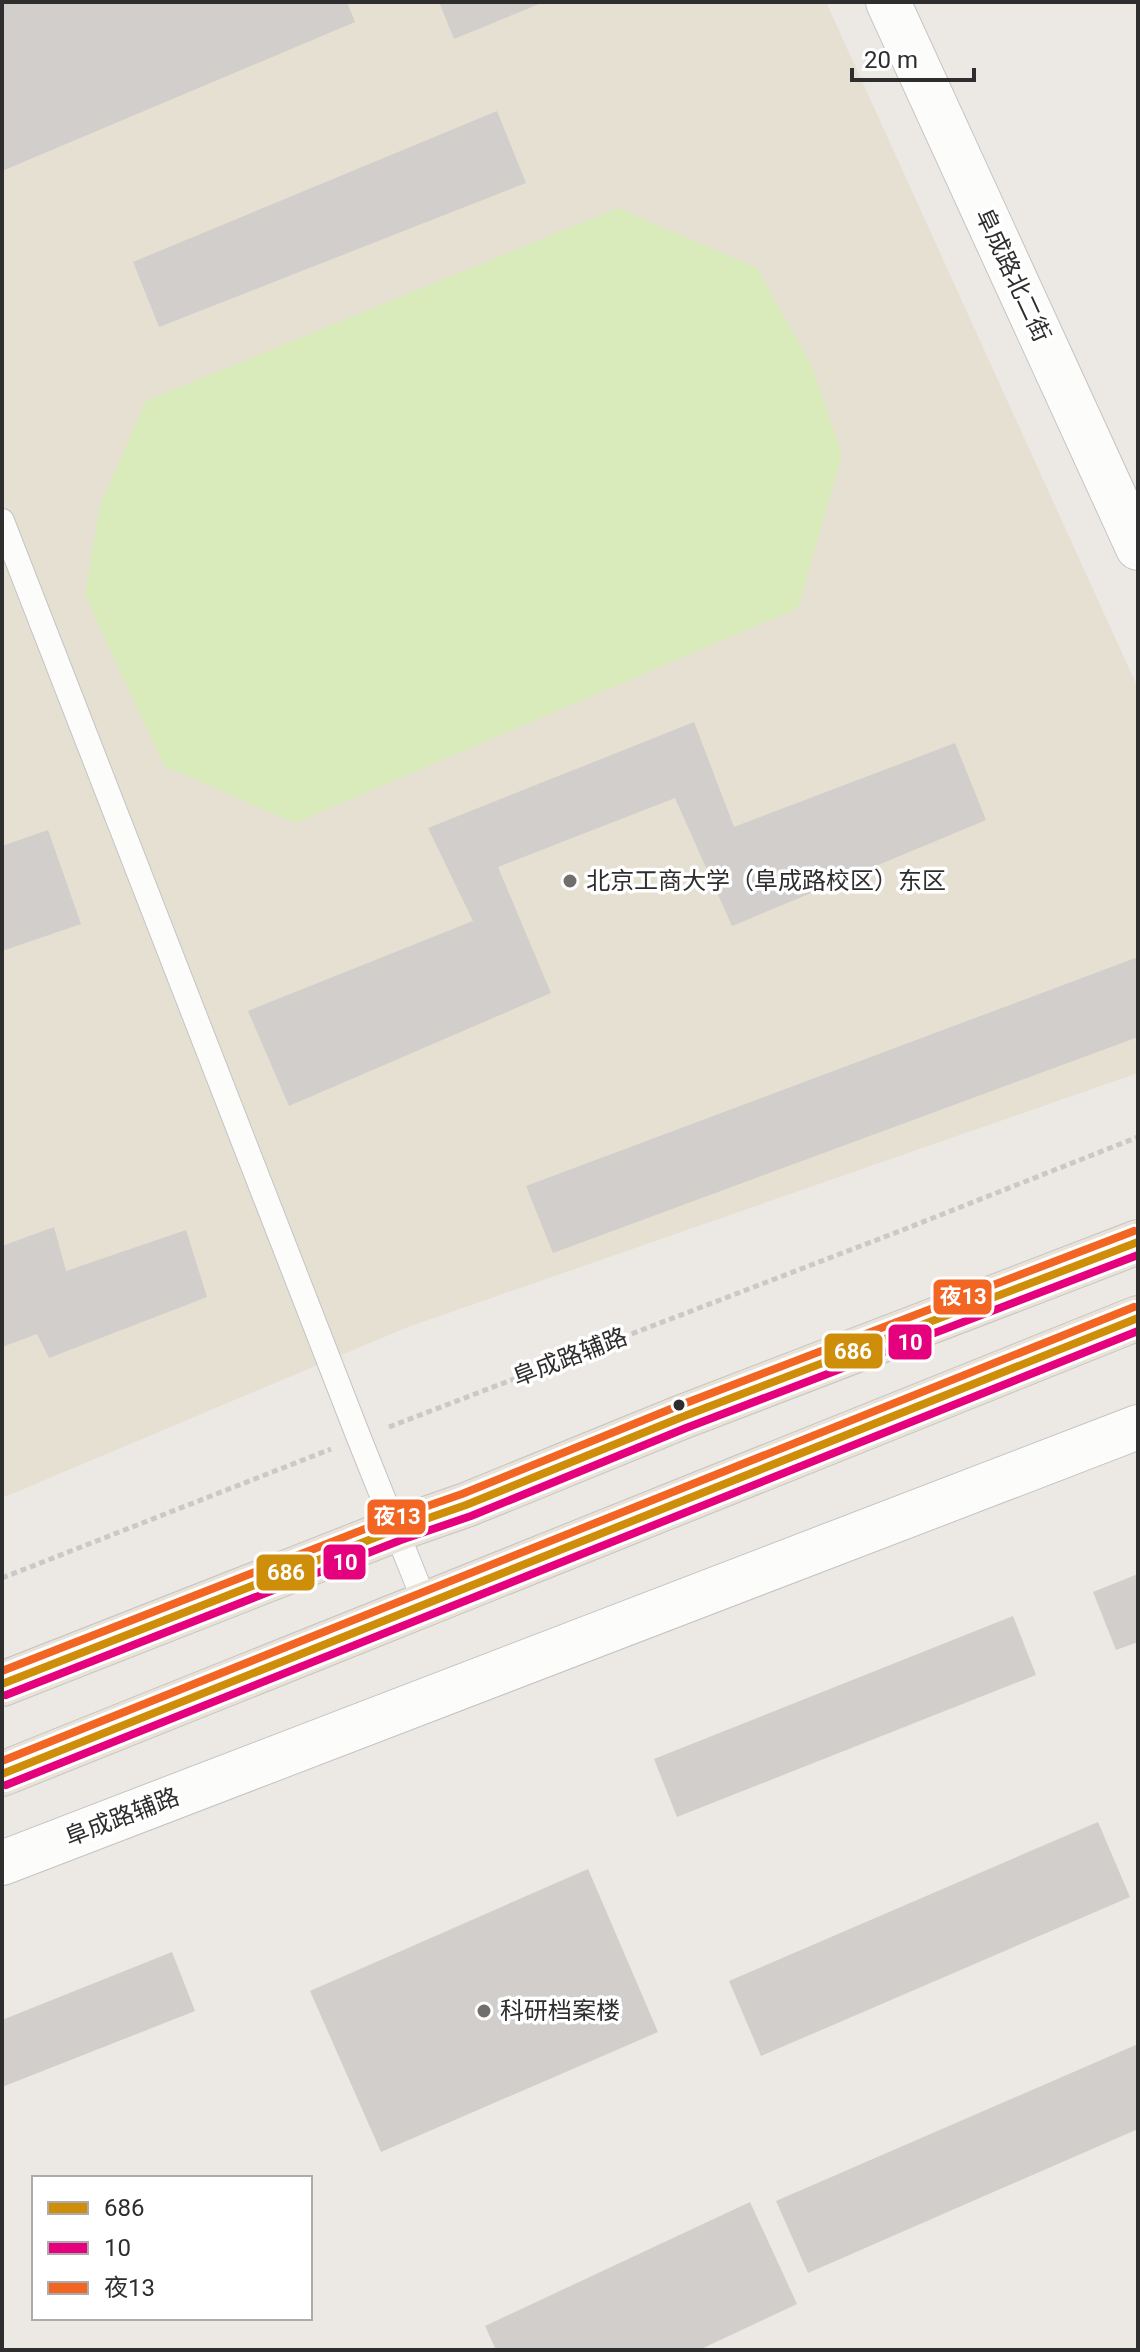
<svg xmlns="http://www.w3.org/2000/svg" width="1140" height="2352" viewBox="0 0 1140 2352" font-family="Roboto,'Noto Sans SC',sans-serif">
<rect width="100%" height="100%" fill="#ece8e4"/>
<path fill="#e6e0d3" d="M2,2H826L1138,688V1073L408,1327L2,1498Z"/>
<path fill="#d9eabb" d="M618,208L757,268L812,366L842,454L798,608L295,823L164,766L85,595L100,505L146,401Z"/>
<g fill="#d1cecb">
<path d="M2,2H347L355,22L2,171Z"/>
<path d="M439,2H544L454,39Z"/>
<path d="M497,111L526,183L159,327L133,262Z"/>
<path d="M694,722L734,827L955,743L986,820L732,926L675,798L498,867L551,993L289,1106L248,1011L473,921L428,828Z"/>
<path d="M48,830L81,924L2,951V846Z"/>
<path d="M1138,957V1037L553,1253L526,1186Z"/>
<path d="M54,1227L66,1271L186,1230L207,1297L49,1358L37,1334L2,1347V1246Z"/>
<path d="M1138,1574V1642L1116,1650L1093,1592Z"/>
<path d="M1013,1616L1036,1675L677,1817L654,1759Z"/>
<path d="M1098,1822L1130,1897L761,2056L729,1981Z"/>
<path d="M588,1869L658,2032L381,2152L310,1991Z"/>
<path d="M172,1952L195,2011L2,2087V2020Z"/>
<path d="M1138,2044V2129L808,2273L776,2201Z"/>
<path d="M750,2202L797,2304L699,2350H496L485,2326Z"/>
</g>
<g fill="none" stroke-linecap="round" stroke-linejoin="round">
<defs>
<path id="service" d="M2,521L359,1438L426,1605"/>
<g id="tertiary">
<path d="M888,2L1138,548"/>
<path d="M2,1863L1138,1427"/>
</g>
<g id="trunk">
<path d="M2,1684L397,1529L466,1505L682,1417L1138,1242"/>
<path d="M2,1774L1138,1318"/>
</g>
</defs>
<use href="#service" stroke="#c5c4c5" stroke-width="26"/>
<use href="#tertiary" stroke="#c5c4c5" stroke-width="46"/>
<use href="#trunk" stroke="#c6c5c4" stroke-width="46"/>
<g stroke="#c9c9c8" stroke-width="5" stroke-dasharray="6 4" stroke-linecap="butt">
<path d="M389,1427L905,1229L1138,1137"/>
<path d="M2,1578L331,1449"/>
</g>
<use href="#service" stroke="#fcfcfb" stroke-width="24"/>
<use href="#tertiary" stroke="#fcfcfb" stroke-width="44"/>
<use href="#trunk" stroke="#e9e2d6" stroke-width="44"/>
<defs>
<g id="bus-1">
<path d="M2,1684L397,1529L466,1505L682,1417L1138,1242"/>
<path d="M2,1774L1138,1318"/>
</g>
<g id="bus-2">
<path d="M6,1695L401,1540L471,1516L686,1428L1138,1255"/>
<path d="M6,1785L1138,1331"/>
</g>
<g id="bus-3">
<path d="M2,1671L393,1518L462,1494L678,1406L1134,1231"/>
<path d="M2,1761L1134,1307"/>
</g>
</defs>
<use href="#bus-1" stroke="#fff" stroke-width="14"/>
<use href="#bus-2" stroke="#fff" stroke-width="14"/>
<use href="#bus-3" stroke="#fff" stroke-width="14"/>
<use href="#bus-1" stroke="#cf8e09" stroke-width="8"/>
<use href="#bus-2" stroke="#e5007d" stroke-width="8"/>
<use href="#bus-3" stroke="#f26522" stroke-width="8"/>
</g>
<g fill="#706f6e" stroke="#fff" stroke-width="3">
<circle cx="570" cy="881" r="8"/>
<circle cx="484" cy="2011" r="8"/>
</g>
<circle fill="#2e2e2e" stroke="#fff" stroke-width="3" cx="679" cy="1405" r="7"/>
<g text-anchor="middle" stroke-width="7" stroke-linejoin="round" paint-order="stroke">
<g font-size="24" fill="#2e2e2e" stroke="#fff">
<text transform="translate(1013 275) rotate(65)" y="8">阜成路北二街</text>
<text transform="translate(570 1357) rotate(-21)" y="8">阜成路辅路</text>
<text transform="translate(122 1817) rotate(-21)" y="8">阜成路辅路</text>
</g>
<g font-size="24" fill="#2e2e2e" stroke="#fff" text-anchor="start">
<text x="586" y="889">北京工商大学（阜成路校区）东区</text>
<text x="500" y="2019">科研档案楼</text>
</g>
</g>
<g stroke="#fff" stroke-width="3">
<rect x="932" y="1278" width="61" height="38" rx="8" fill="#f26522"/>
<rect x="887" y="1323" width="46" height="38" rx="8" fill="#e5007d"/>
<rect x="823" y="1332" width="61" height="38" rx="8" fill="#cf8e09"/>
<rect x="366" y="1498" width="61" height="38" rx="8" fill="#f26522"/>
<rect x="322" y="1543" width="45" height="38" rx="8" fill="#e5007d"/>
<rect x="255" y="1553" width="61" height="39" rx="8" fill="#cf8e09"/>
</g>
<g font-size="22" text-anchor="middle" font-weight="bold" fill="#fff">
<text x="963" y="1304">夜13</text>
<text x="910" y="1350">10</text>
<text x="853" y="1359">686</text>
<text x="397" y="1524">夜13</text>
<text x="345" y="1570">10</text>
<text x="286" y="1580">686</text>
</g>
<rect width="1140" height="2352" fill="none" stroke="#2e2e2e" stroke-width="8"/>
<rect x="32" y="2176" width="280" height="144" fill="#ffffff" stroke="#ababab" stroke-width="2"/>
<rect x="48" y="2202" width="40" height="12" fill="#cf8e09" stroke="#ababab" stroke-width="2"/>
<text x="104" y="2216" font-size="24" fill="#2e2e2e">686</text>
<rect x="48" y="2242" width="40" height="12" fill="#e5007d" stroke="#ababab" stroke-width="2"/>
<text x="104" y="2256" font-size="24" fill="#2e2e2e">10</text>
<rect x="48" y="2282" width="40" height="12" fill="#f26522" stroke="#ababab" stroke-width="2"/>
<text x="104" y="2296" font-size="24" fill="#2e2e2e">夜13</text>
<path d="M852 68v12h122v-12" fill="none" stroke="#2e2e2e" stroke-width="4"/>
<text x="864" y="68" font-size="24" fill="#2e2e2e" stroke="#ffffff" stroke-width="6" paint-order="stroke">20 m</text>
</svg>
